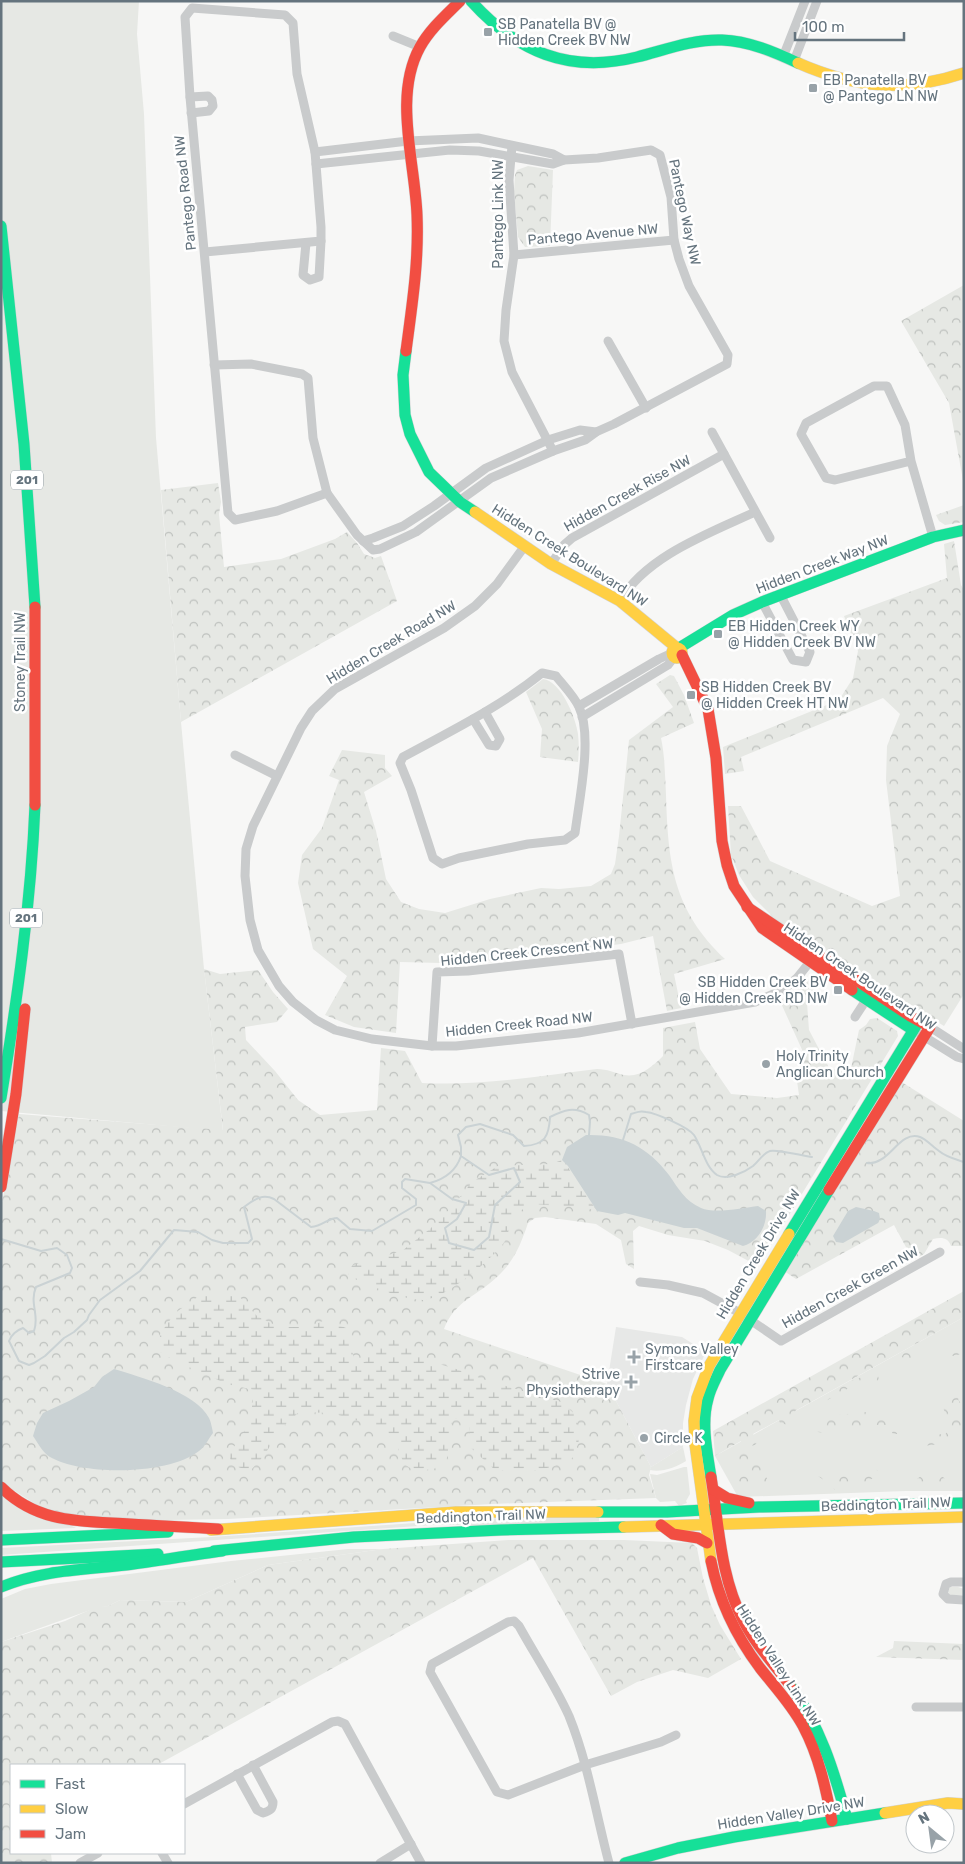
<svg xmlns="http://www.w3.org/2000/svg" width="965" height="1864" viewBox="0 0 965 1864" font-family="Rubik,sans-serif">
<defs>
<pattern id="forest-crowns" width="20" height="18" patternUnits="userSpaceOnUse" patternTransform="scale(1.25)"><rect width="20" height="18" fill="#e6e8e4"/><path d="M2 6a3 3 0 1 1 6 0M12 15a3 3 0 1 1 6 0" fill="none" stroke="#bec1be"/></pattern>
<pattern id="wetland-marsh" width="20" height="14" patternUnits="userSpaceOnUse" patternTransform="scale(1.25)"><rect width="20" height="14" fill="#e6e8e4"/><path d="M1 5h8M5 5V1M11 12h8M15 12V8" fill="none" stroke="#bec1be"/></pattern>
</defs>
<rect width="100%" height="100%" fill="#f7f7f6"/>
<path fill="#e7e8e7" d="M616,1327L682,1337L706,1352L693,1379L686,1405L683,1423V1447L651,1467L607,1384Z"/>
<g fill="#e6e8e4">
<path d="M1,1H139L137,34L144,114L156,438L181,722L204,969L223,1131L1,1111Z"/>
<path d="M964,1317V1491H906L738,1497L715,1456Z"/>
<path d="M683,1447L686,1461C677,1467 661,1473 650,1470L651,1467Z"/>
<path d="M684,1467H687L690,1494L686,1501L687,1503L679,1506L675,1501L660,1502L656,1498L650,1474L657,1475Z"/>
<path d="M1,1491L76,1528L1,1531Z"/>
<path d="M488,1518H599V1521L554,1525H432L1,1555V1548L211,1537Z"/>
<path d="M348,1549H383L268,1565L186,1602L120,1600L108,1606L96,1608L1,1642V1599L25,1589L51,1584L231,1561Z"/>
<path d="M950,1587H958L964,1589V1595H950L948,1592Z"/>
</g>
<g fill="url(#forest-crowns)">
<path d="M528,166L553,170L550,246L525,247L518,237L514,191L515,175L517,170Z"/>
<path d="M964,285V486L949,403L901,321Z"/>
<path d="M218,483L221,502L219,514L224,567L281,559L335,539L347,532L357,543L364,554L375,558L381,556L397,601L181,722L161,490Z"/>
<path d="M964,505V522L945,525L939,521L936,515Z"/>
<path d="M954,541L961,585L964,590V994L944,1026L779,923L753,897L739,875L731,855L728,806H741L770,861L872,906L900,896L886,780L887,746L900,714L883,698L741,757L744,771L725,774L723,747L839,700L853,678L858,651L844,616L947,578L944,544Z"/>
<path d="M670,675L674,676L684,695L694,723L661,738C665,757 665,776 666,795C668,863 673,910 725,959L674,974L681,1008L667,1011L653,936L621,944L479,962L441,963L400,962L396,1033L354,1027L325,1015L347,976L313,949L298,883L302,855L322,828L339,780L329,776L342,750L385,755V768L392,776L364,792L376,831L386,879L401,902L419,909L445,913L490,899L541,888L559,889L591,886L611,874L615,864L619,836L629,740L673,707L656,684Z"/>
<path d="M543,679C561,681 576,718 578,734C579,743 579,752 578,762L540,757L542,729L526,692Z"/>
<path d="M204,969L220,974L258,970L273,992L288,1009L277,1022L245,1027L246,1040L275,1071L298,1100L320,1115L377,1110L381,1048L405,1051L422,1083C481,1086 539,1076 597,1069C607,1069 615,1073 624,1075C640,1078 653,1066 663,1056V1028L695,1022L700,1049L731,1094L777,1098L799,1095L797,1081L804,1054L780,1001L811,977L819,980L807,1003L809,1030L829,1068L850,1073L859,1030L866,1025L870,1019L877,1018L897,1031L898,1036L758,1266L728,1250L705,1241L668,1235L639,1226L633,1231L634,1269L626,1264L621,1240L596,1224L545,1217L535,1218L528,1223C521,1244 514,1261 498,1276C478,1296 455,1300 444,1329L607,1384L651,1467L649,1475L656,1498L492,1504L228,1519L167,1520L81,1516L43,1509L7,1486L1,1479V1208L19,1114L223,1130Z"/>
<path d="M900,1081L964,1121V1246H951C948,1237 941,1237 933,1239L924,1254L913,1260L894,1225L796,1279L784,1271Z"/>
<path d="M964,1291V1317L795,1411L796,1415L792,1426L780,1423L779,1420L753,1434L758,1441L755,1445L751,1446L748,1449L763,1464L761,1472L767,1478V1483H740L738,1479L745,1471L744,1467L738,1463L735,1457L741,1441L715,1456L713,1431Z"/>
<path d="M964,1342V1353L954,1356L944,1354L943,1351L955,1343Z"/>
<path d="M918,1347L922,1351L919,1359L915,1361L901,1357L905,1352H913Z"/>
<path d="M874,1373L878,1376L879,1379L877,1382L849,1388L822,1403L819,1401L820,1398L853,1380Z"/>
<path d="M962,1390L964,1391V1396L962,1395L958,1399L964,1409V1430L950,1439L949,1442L946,1443L924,1446L914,1443L913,1438L915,1437L922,1440L926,1438L932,1430L944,1436L950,1428L942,1404Z"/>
<path d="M865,1412C881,1422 882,1415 896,1420L898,1431L897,1434H893L889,1427L886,1425H876L869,1428L858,1426L845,1428L832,1434L811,1431L810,1427L838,1415Z"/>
<path d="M876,1468L880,1475L848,1490L845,1484L838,1490H835L831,1485L818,1476L819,1474C840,1476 857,1478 876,1468Z"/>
<path d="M921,1476L931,1479H937L938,1477H943L945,1479L937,1486L921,1487L917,1479Z"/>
<path d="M508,1540H624L692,1543L697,1548L703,1578L711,1605L720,1625L741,1659L708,1678L673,1670L637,1682L611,1696L533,1558L157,1765H11V1853H51L52,1863H1V1642L65,1621L96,1607L108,1606L120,1600L186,1602L268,1565L383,1549Z"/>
<path d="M894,1641L964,1644V1660L876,1657L893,1648Z"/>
</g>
<g fill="url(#wetland-marsh)">
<path d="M562,1160L567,1166L597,1211L582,1207L529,1204C525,1208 519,1211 515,1216C509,1223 509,1233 505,1241C493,1259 445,1299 423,1300C403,1300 369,1285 350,1277L347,1271L353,1265L402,1251L431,1228L452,1207L472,1182L498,1166L551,1164Z"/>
<path d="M202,1294L238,1295L257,1316L278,1327H309L325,1320L346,1328L354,1358L365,1362L374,1348L386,1338L408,1344L422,1359L456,1369L488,1381L561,1402L577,1416L579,1440L574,1457L552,1467L520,1473L494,1469L471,1448L469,1421L463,1417L452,1419L447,1458L434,1469L415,1471L404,1464L397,1446L381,1427L331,1413L299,1412L281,1429L263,1457L250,1471L232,1465L229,1454L250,1423L254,1390L227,1384L173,1360L160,1352V1334L175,1313Z"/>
</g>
<g fill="#cad2d4">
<path d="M586,1135C622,1134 647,1146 669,1175C678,1188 685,1201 701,1208C714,1214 744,1208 758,1206L766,1211C767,1226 758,1242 743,1246L697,1228H684L625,1213L618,1215L597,1211L568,1166L562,1160L567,1147Z"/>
<path d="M856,1207L874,1211L879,1213L880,1219L878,1223L843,1243L836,1242L833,1236L848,1211Z"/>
<path d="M114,1369C140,1377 196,1392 209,1418C211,1422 212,1428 213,1433C209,1438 205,1447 199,1451C169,1475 83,1476 50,1457C43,1453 38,1443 33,1436L37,1423L43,1413L69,1401L94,1387L102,1377Z"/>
</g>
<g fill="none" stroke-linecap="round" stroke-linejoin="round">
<g stroke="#cad2d4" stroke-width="2">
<path d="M623,1140L631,1114C637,1112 640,1111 646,1112C656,1113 688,1127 694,1135C702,1147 705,1167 717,1175C727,1181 745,1172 753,1166C759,1161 763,1153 770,1151C777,1149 803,1156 812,1157"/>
<path d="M867,1163C889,1166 899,1130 920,1137C926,1139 933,1147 939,1151C946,1157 955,1159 964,1162"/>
<path d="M430,1183C445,1179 456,1171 461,1156"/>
<path d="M1,1239L41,1251L57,1248L67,1255L72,1268L70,1273L36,1287C29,1303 40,1316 34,1331L29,1333L23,1328C17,1330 11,1335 9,1341L19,1361L29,1365L34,1363L45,1356L64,1338L74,1332L87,1320L89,1315L100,1300L140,1271L174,1230L198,1232L212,1240L223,1243H248L252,1239L244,1207C254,1200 262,1193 274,1199L311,1227C323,1226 328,1218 337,1218L350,1229L372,1231L416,1205V1199L402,1188V1182L405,1179L430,1183L452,1199L466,1203L457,1219L445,1228L449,1243L474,1250L489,1237L495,1205L520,1182L514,1168L489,1175L461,1156V1147L458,1135L466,1127L480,1124L513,1135L524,1146C545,1145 549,1136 550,1117C564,1110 574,1106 589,1115L590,1122L589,1135"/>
</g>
<defs>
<g id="fast">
<path d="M471,1C517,52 569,74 637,57C665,50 693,39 722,40C749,41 774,52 798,63"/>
<path d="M1,226L24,444L35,607"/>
<path d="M406,351L403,375L405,415L410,434L429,472L460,502L475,512"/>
<path d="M679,648L733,615L762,602L933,537L964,530"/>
<path d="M852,990L913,1030"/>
<path d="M1,1098C17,1001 31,903 35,805"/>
<path d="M789,1234L919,1021"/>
<path d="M711,1477C707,1452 701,1423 708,1399C710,1389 716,1379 720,1370L829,1190"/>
<path d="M598,1512H667L759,1507L964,1503"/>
<path d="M1,1540L168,1532"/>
<path d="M214,1551L354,1537L501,1530L624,1527"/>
<path d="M1,1562L158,1554"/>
<path d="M1,1587C42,1570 83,1570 126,1565C158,1561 190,1555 222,1551"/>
<path d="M790,1685C820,1725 834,1771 847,1819"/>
<path d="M625,1863L678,1848L734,1837L885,1813"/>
</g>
<g id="slow">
<path d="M798,63C855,88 904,93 964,73"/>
<path d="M475,512L551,564L620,601L677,648"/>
<circle cx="677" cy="653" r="5"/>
<path d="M624,1527L964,1517"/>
<path d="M211,1530L456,1512H598"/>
<path d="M711,1561L695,1444L694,1421L697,1398L709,1366L789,1234"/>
<path d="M885,1813L948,1803L964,1804"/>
</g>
<g id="jam">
<path d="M406,351C412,305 419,262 417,215C415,162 393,96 420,47C430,29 446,15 460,1"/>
<path d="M682,655L708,709L716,758L722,841L727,865L734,886L762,928L852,990"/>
<path d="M35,805V607"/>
<path d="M747,907L910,1016L930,1027L829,1190"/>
<path d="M1,1187L16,1094L25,1009"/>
<path d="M711,1477C719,1525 720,1576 743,1620C755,1644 774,1664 790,1685"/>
<path d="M1,1487C38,1524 82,1521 130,1524C159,1526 189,1527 218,1529"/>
<path d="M714,1490L727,1498L749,1503"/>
<path d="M661,1525L673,1534L698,1538L707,1543"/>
<path d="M711,1561C719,1601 736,1636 760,1668C775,1687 792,1705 803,1726C819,1756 826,1789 832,1821"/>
</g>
</defs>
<use href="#fast" stroke="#d2d3d4" stroke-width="12"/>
<use href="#slow" stroke="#d2d3d4" stroke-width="12"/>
<use href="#jam" stroke="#d2d3d4" stroke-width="12"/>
<g stroke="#c9cbcc" stroke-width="9">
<path d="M393,36L420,47"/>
<path d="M783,57L805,1"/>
<path d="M794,61L817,1"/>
<path d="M190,97L208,96L212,100L213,106L209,111L191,113"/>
<path d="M512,146L509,180L514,255L506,310L504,341L512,372L553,451"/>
<path d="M315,152L408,141L478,138L553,154L564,160"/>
<path d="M306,243L303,275L310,280L319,277L321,241"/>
<path d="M205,252L321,241V227L315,152L297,74L293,23L285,15L192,8L185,17L190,97L228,513L235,520L277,511L327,493"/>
<path d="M514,255L674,240"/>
<path d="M608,341L646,408"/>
<path d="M214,365L251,364L302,374L308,378L313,438L327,493L357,535L373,550L380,549L416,532L491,478L553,451L585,440L596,432L614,424L727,364L728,355L689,286L679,259L674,240L671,197L660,155L651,150L598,158L564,160L553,164L479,151L450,150L316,164"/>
<path d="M712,432L770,538"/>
<path d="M911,461L835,480L826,478L801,434L806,423L874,386H887L905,425L911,461L933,537"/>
<path d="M363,541L373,538L403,526L434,506L486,468L548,440L580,430L596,432"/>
<path d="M524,547L497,584L475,606L444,628L335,689L312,711L301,728L253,826L246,849L245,876L250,920L258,950L279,986L293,1002L316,1020L335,1030L372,1039L432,1046H456L578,1033L755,1002L783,990L797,978L813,958"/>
<path d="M551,564L564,545L572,538L724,454"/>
<path d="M620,601C646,556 710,533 755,512"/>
<path d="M762,602L793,660L806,662L810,652L781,596"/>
<path d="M542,673L556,676C563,685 574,696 579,707C593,736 579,801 575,833L565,840L528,844L459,858L442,864L433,858L411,790L400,763L403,757C451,731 500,707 542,673Z"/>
<path d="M579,706L659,659L672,653"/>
<path d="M582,717L668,665L674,657"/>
<path d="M473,719L489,745L496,746L500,739L485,712"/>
<path d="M235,755L277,776"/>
<path d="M855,1017L870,994"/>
<path d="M930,1027L964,1049"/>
<path d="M920,1034L957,1057L964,1059"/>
<path d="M432,1046L437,972L468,971L619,954L632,1024"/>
<path d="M640,1282L668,1285L703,1293L740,1313L781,1341L940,1252"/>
<path d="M964,1582H951L946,1584L943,1594L948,1599L964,1600"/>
<path d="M916,1707H964"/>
<path d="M237,1774L257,1810L263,1813C270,1811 273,1809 273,1802L253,1765"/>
<path d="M184,1804L332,1722L338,1721L345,1724L421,1863"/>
<path d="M162,1853L168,1863"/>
<path d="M80,1863L98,1853"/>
<path d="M380,1863L411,1844"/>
<path d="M609,1863C596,1814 588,1763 569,1716C555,1685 535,1655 519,1626L514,1621L508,1622L432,1664L430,1672L497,1792L508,1795L585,1765L661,1742L676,1735"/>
</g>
<use href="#fast" stroke="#16e098" stroke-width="11"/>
<use href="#slow" stroke="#ffcf43" stroke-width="11"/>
<use href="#jam" stroke="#f24e42" stroke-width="11"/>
</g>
<g fill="#98a2a8" stroke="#fff" stroke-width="2">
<rect x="483" y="27" width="10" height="10" rx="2.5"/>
<rect x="808" y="83" width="10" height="10" rx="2.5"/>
<rect x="713" y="629" width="10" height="10" rx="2.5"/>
<rect x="686" y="690" width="10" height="10" rx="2.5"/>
<rect x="833" y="985" width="10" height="10" rx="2.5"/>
<circle cx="766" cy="1064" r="5"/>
<path d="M631.5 1349.5h5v5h5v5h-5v5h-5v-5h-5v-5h5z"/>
<path d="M628.5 1374.5h5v5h5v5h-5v5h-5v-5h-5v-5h5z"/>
<circle cx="644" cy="1438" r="5"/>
</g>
<g text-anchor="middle" stroke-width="5" stroke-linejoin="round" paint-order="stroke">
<g fill="#fff" stroke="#939ea5" stroke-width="1">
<rect x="11" y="470.5" width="32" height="19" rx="4"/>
<rect x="10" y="908.5" width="32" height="19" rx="4"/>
</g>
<g font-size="12" font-weight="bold" fill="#65747e">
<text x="27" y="484">201</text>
<text x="26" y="922">201</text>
</g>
<g font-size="14" fill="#65747e" stroke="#fff" text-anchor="start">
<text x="498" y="29">SB Panatella BV @<tspan x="498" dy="16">Hidden Creek BV NW</tspan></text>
<text x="823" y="85">EB Panatella BV<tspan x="823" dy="16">@ Pantego LN NW</tspan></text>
<text x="728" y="631">EB Hidden Creek WY<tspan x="728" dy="16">@ Hidden Creek BV NW</tspan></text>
<text x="701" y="692">SB Hidden Creek BV<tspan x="701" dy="16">@ Hidden Creek HT NW</tspan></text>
<text x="828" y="987" text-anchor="end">SB Hidden Creek BV<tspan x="828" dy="16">@ Hidden Creek RD NW</tspan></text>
<text x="776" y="1061">Holy Trinity<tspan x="776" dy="16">Anglican Church</tspan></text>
<text x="645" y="1354">Symons Valley<tspan x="645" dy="16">Firstcare</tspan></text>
<text x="620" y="1379" text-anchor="end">Strive<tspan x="620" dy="16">Physiotherapy</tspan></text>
<text x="654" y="1443">Circle K</text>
</g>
<g font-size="14" fill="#65747e" stroke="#fff">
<text transform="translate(185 193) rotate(-96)" y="5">Pantego Road NW</text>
<text transform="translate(685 212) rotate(78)" y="5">Pantego Way NW</text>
<text transform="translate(498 214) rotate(-90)" y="5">Pantego Link NW</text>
<text transform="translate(593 234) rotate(-5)" y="5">Pantego Avenue NW</text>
<text transform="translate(627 493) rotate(-29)" y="5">Hidden Creek Rise NW</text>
<text transform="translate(570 555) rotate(32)" y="5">Hidden Creek Boulevard NW</text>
<text transform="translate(822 564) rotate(-21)" y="5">Hidden Creek Way NW</text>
<text transform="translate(391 642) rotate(-31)" y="5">Hidden Creek Road NW</text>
<text transform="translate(20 662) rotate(-90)" y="5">Stoney Trail NW</text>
<text transform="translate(527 952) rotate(-6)" y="5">Hidden Creek Crescent NW</text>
<text transform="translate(860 976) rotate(34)" y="5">Hidden Creek Boulevard NW</text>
<text transform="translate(519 1024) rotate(-6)" y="5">Hidden Creek Road NW</text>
<text transform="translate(758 1254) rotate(-59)" y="5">Hidden Creek Drive NW</text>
<text transform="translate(850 1287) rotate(-29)" y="5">Hidden Creek Green NW</text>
<text transform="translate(886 1504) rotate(-2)" y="5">Beddington Trail NW</text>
<text transform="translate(481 1516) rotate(-2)" y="5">Beddington Trail NW</text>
<text transform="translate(779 1665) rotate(57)" y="5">Hidden Valley Link NW</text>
<text transform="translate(791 1813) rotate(-9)" y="5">Hidden Valley Drive NW</text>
</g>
</g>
<rect width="965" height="1864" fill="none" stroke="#65747e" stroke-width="5"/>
<rect x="10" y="1764" width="175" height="90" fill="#ffffff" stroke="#c1c7cb"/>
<rect x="20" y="1780" width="25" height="8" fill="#16e098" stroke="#c1c7cb"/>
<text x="55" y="1789" font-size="15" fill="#65747e">Fast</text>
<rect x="20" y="1805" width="25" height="8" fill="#ffcf43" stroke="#c1c7cb"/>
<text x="55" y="1814" font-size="15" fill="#65747e">Slow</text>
<rect x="20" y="1830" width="25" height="8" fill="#f24e42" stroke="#c1c7cb"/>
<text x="55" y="1839" font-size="15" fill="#65747e">Jam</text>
<g transform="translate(930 1829) rotate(331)"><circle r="24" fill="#ffffff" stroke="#c1c7cb"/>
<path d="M0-4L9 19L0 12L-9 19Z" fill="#98a2a8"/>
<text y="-8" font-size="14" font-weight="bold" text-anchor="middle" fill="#65747e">N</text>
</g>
<path d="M795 32v8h109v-8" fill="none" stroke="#65747e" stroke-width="2.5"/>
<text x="802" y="32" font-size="15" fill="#65747e" stroke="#ffffff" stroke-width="4" paint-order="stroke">100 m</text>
</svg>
